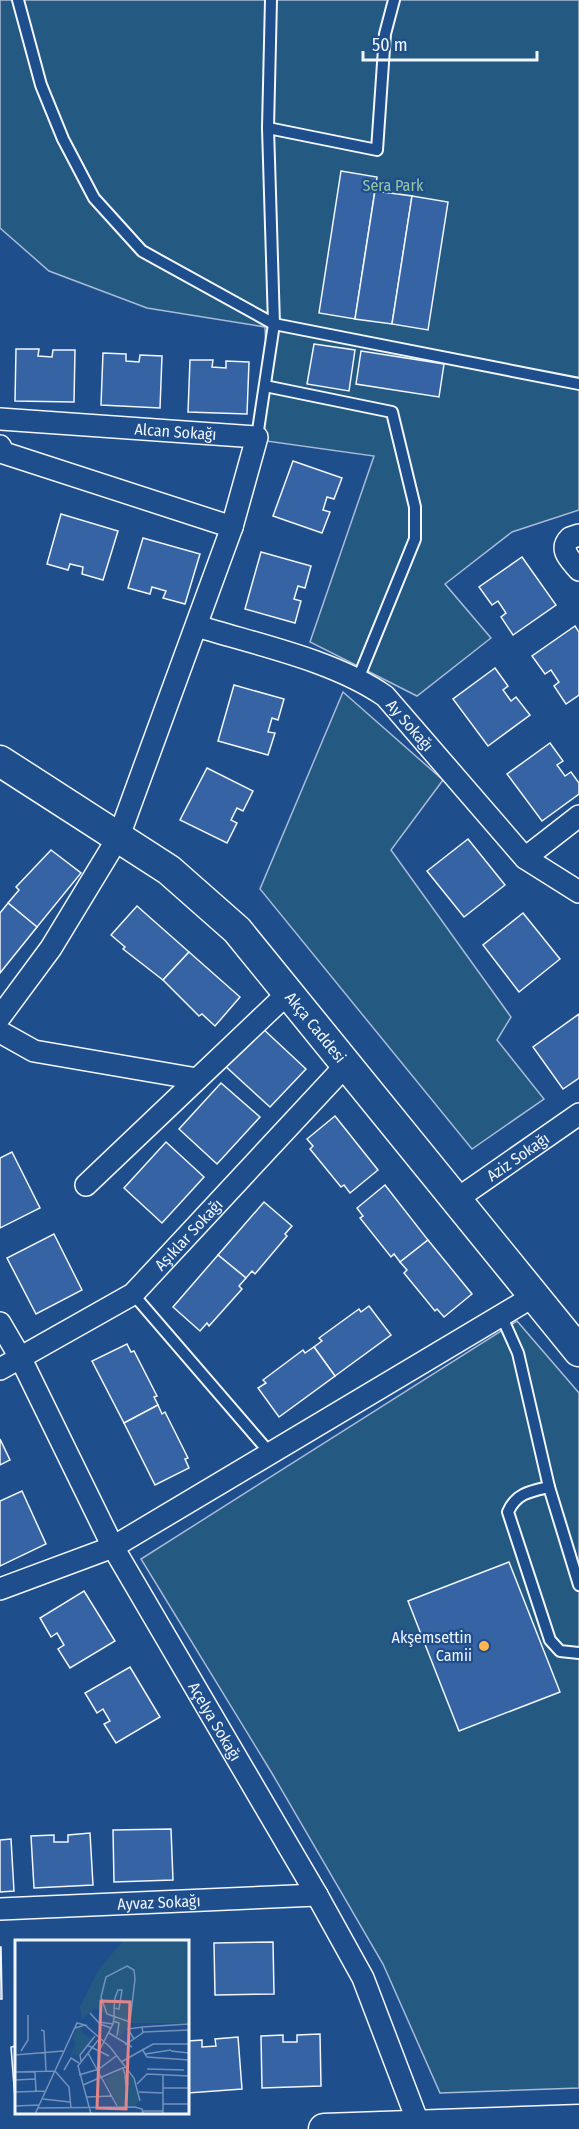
<svg xmlns="http://www.w3.org/2000/svg" width="579" height="2129" viewBox="0 0 579 2129" font-family="'Fira Sans Condensed',sans-serif">
<rect width="100%" height="100%" fill="#1f4e8c"/>
<g fill="#245a82" stroke="#a8bbd7" stroke-width="1.5">
<path d="M0,0H579V510L512,532L445,584L491,638L417,696L310,642L374,456L252,439L266,351L265,327L147,308L49,271L0,228Z"/>
<path d="M343,692L443,780L391,850L511,1017L497,1040L544,1099L472,1149L260,889Z"/>
<path d="M517,1321L579,1393V2088L440,2093L383,1964L273,1775L141,1559Z"/>
</g>
<g fill="#3563a3" stroke="#f2f6ff" stroke-width="1.5">
<path d="M341,171L377,177L355,319L319,313Z"/>
<path d="M375,191L412,196L392,324L355,319Z"/>
<path d="M412,196L448,202L428,330L392,324Z"/>
<path d="M314,344L355,350L349,391L307,384Z"/>
<path d="M16,349H39L38,356L52,357L53,350H75L74,402L15,401Z"/>
<path d="M361,351L444,364L439,397L356,384Z"/>
<path d="M103,353L126,354V361L139,362L140,355L162,356L160,408L101,405Z"/>
<path d="M190,360H213L212,367L226,368V361L249,362L247,414L188,412Z"/>
<path d="M293,461L342,478L334,499L327,497L323,510L330,512L322,533L273,516Z"/>
<path d="M61,514L118,531L103,580L82,574L83,567L70,564L68,570L47,564Z"/>
<path d="M143,538L200,554L185,604L163,598L166,591L152,587L150,594L128,588Z"/>
<path d="M261,552L311,566L305,588L298,586L294,599L301,601L295,623L245,609Z"/>
<path d="M522,557L556,605L513,635L501,617L506,613L498,601L492,605L479,587Z"/>
<path d="M575,626L579,632V695L566,704L554,686L559,682L551,670L545,674L532,656Z"/>
<path d="M495,668L508,686L503,690L511,701L516,697L530,715L488,746L453,699Z"/>
<path d="M234,685L284,699L278,720L272,718L268,732L275,733L268,755L218,741Z"/>
<path d="M550,743L563,761L557,765L565,776L571,772L579,783V794L542,821L507,774Z"/>
<path d="M207,768L253,791L243,811L237,808L231,820L237,823L227,843L180,820Z"/>
<path d="M468,839L505,885L464,917L427,871Z"/>
<path d="M51,850L81,873L37,927L8,903L19,890L16,887Z"/>
<path d="M8,903L37,927L0,973V913Z"/>
<path d="M137,906L189,952L163,980L123,949L125,947L111,935Z"/>
<path d="M523,913L560,959L519,992L483,945Z"/>
<path d="M189,952L240,997L215,1026L202,1014L199,1016L163,980Z"/>
<path d="M579,1014V1078L563,1089L533,1047Z"/>
<path d="M260,1026L306,1069L270,1107L224,1065Z"/>
<path d="M221,1083L260,1117L217,1164L179,1129Z"/>
<path d="M335,1116L378,1170L350,1193L344,1185L341,1187L310,1149L313,1146L307,1139Z"/>
<path d="M166,1142L204,1177L162,1223L124,1188Z"/>
<path d="M12,1152L40,1208L0,1228V1158Z"/>
<path d="M385,1185L428,1240L400,1262L394,1254L391,1257L360,1218L363,1216L357,1208Z"/>
<path d="M264,1202L292,1226L285,1234L287,1236L255,1274L252,1271L246,1278L218,1255Z"/>
<path d="M54,1234L82,1290L36,1314L7,1258Z"/>
<path d="M428,1240L472,1294L444,1317L437,1309L435,1311L404,1273L407,1270L400,1262Z"/>
<path d="M218,1255L246,1278L239,1286L242,1289L209,1326L207,1323L200,1331L173,1307Z"/>
<path d="M369,1306L391,1335L335,1376L314,1347L322,1341L319,1338L359,1309L361,1312Z"/>
<path d="M127,1344L131,1352L134,1351L157,1396L154,1397L158,1405L124,1423L92,1361Z"/>
<path d="M314,1347L335,1376L279,1417L258,1388L266,1383L263,1380L303,1350L305,1353Z"/>
<path d="M158,1405L162,1414L165,1412L188,1458L185,1459L189,1468L155,1485L124,1423Z"/>
<path d="M0,1439L10,1460L0,1465Z"/>
<path d="M22,1491L46,1544L0,1566V1501Z"/>
<path d="M509,1562L560,1692L459,1731L408,1601Z"/>
<path d="M84,1591L115,1641L70,1668L58,1649L64,1645L57,1633L51,1637L40,1618Z"/>
<path d="M130,1667L160,1717L116,1743L104,1724L110,1721L103,1709L97,1713L85,1693Z"/>
<path d="M171,1829L173,1880L114,1882L113,1830Z"/>
<path d="M90,1833L93,1885L34,1888L31,1836L54,1835V1842H68V1835Z"/>
<path d="M11,1839L14,1891L0,1892V1840Z"/>
<path d="M273,1942L274,1994L215,1995L214,1943Z"/>
<path d="M0,1947H1L2,1999H0Z"/>
<path d="M320,2034L321,2086L262,2088L261,2036L283,2035V2042H297V2035Z"/>
<path d="M238,2037L242,2089L188,2093V2041L202,2040V2047L216,2046L215,2039Z"/>
<path d="M16,2046V2098L15,2099L11,2047Z"/>
</g>
<g fill="none" stroke-linecap="round" stroke-linejoin="round">
<defs>
<g id="lane">
<path d="M18,0L41,85L63,139L94,198L142,251L274,324L579,384"/>
<path d="M268,128L377,150L385,34L394,0"/>
<path d="M265,386L392,412L415,507V539L358,679"/>
<path d="M257,437L274,324L268,128L271,0"/>
<path d="M133,1294L270,1453"/>
<path d="M501,1315L518,1353L549,1487L579,1585"/>
<path d="M549,1487C531,1491 516,1493 508,1512L550,1640L560,1651L579,1653"/>
</g>
<g id="street">
<path id="s1" d="M0,419L257,437L232,527L119,836L51,948L0,1017"/>
<path d="M0,446L4,453L232,527"/>
<path d="M579,535L570,538C558,550 571,560 579,570"/>
<path id="s2" d="M197,626C258,645 333,660 385,696L525,858L579,892"/>
<path d="M525,858L579,816"/>
<path d="M0,1032L34,1051L197,1079"/>
<path d="M86,1185L289,992"/>
<path id="s3" d="M457,1199L579,1114"/>
<path id="s4" d="M0,1323L21,1359L113,1547L317,1895L363,1978L419,2125"/>
<path id="s5" d="M0,1369L133,1294L347,1064"/>
<path d="M0,1589L113,1547L534,1296"/>
<path id="s6" d="M0,1909L317,1895"/>
</g>
<g id="secondary">
<path id="s7" d="M0,761L169,870L237,930L579,1351"/>
<path d="M324,2129L579,2120"/>
</g>
</defs>
<use href="#lane" stroke="#f2f6ff" stroke-width="14"/>
<use href="#street" stroke="#f2f6ff" stroke-width="24"/>
<use href="#secondary" stroke="#f2f6ff" stroke-width="33"/>
<use href="#lane" stroke="#1f4e8c" stroke-width="10"/>
<use href="#street" stroke="#1f4e8c" stroke-width="21"/>
<use href="#secondary" stroke="#1f4e8c" stroke-width="30"/>
</g>
<circle fill="#ffb74d" stroke="#1f4e8c" stroke-width="2" cx="484" cy="1646" r="6"/>
<g text-anchor="middle" stroke-width="4.5" stroke-linejoin="round" paint-order="stroke">
<g font-size="16" fill="#97c8a6" stroke="#1f4e8c">
<text x="393" y="191">Sera Park</text>
</g>
<g font-size="16" fill="#f2f6ff" stroke="#1f4e8c">
<text dy="6" stroke="none"><textPath href="#s1" startOffset="176">Alcan Sokağı</textPath></text>
<text dy="6" stroke="none"><textPath href="#s2" startOffset="240">Ay Sokağı</textPath></text>
<text dy="6" stroke="none"><textPath href="#s7" startOffset="417">Akça Caddesi</textPath></text>
<text dy="6" stroke="none"><textPath href="#s3" startOffset="74">Aziz Sokağı</textPath></text>
<text dy="6" stroke="none"><textPath href="#s5" startOffset="234">Aşıklar Sokağı</textPath></text>
<text dy="6" stroke="none"><textPath href="#s4" startOffset="453">Açelya Sokağı</textPath></text>
<text dy="6" stroke="none"><textPath href="#s6" startOffset="159">Ayvaz Sokağı</textPath></text>
</g>
<g font-size="16" fill="#f2f6ff" stroke="#1f4e8c" text-anchor="end">
<text x="472" y="1643">Akşemsettin<tspan x="472" dy="18">Camii</tspan></text>
</g>
</g>
<g transform="translate(15 1940)">
<rect width="174" height="174" fill="#1f4e8c"/>
<path d="M109,0H174V83H115L105,97L100,94L103,85L97,84L98,78L80,68L67,79L65,67L84,29ZM67,87L65,90L74,98L78,96L63,115L58,114L55,118L61,102L57,99L62,88ZM109,128L118,139L124,160L121,166L104,167L90,139Z" fill="#245a82"/>
<path fill="none" stroke="#7391ba" stroke-width="1.5" d="M112,26L119,30L120,39L115,82L92,74L86,57L91,37ZM75,73L85,84L96,88M98,81L104,83L102,96M98,84L99,78V68L100,58L103,50H107L104,69L99,68M70,85L95,107L119,138L125,161M127,87L174,84M26,90L29,91L31,131M94,93L117,107M119,99L113,89L127,87L128,93M72,105L94,116M110,105L129,92L174,90M127,109L132,117L174,120M6,111L13,100V75M156,111L174,113M73,113L102,166M83,113L98,84L84,82M130,114L156,110M0,115L48,111M66,121L65,115L80,96M106,122L138,104H174M108,128L113,144L111,145L110,136M132,129L169,130M49,130L56,118L64,123M0,132L40,131L54,147L56,168M20,132L21,151M64,135L84,129L101,116M148,135V174M0,140L20,139M122,144L132,134L174,136M68,145L110,127M148,148H174M0,152L31,151M124,152L148,153M72,157L97,156M28,159L55,162M148,164H174M0,166L24,165M23,168L120,167L127,169L128,174M128,171H148M20,174L62,83L70,85L60,88M76,174L63,126L84,99"/>
<path fill="#e38589" fill-opacity="0.15" stroke="#e38589" stroke-width="3" d="M86,61L115,62L111,169L82,168Z"/>
<rect width="174" height="174" fill="none" stroke="#f2f6ff" stroke-width="3"/>
</g>
<path d="M363 51v9h174v-9" fill="none" stroke="#f2f6ff" stroke-width="3"/>
<text x="372" y="51" font-size="18" fill="#f2f6ff" stroke="#1f4e8c" stroke-width="4.5" paint-order="stroke">50 m</text>
</svg>
